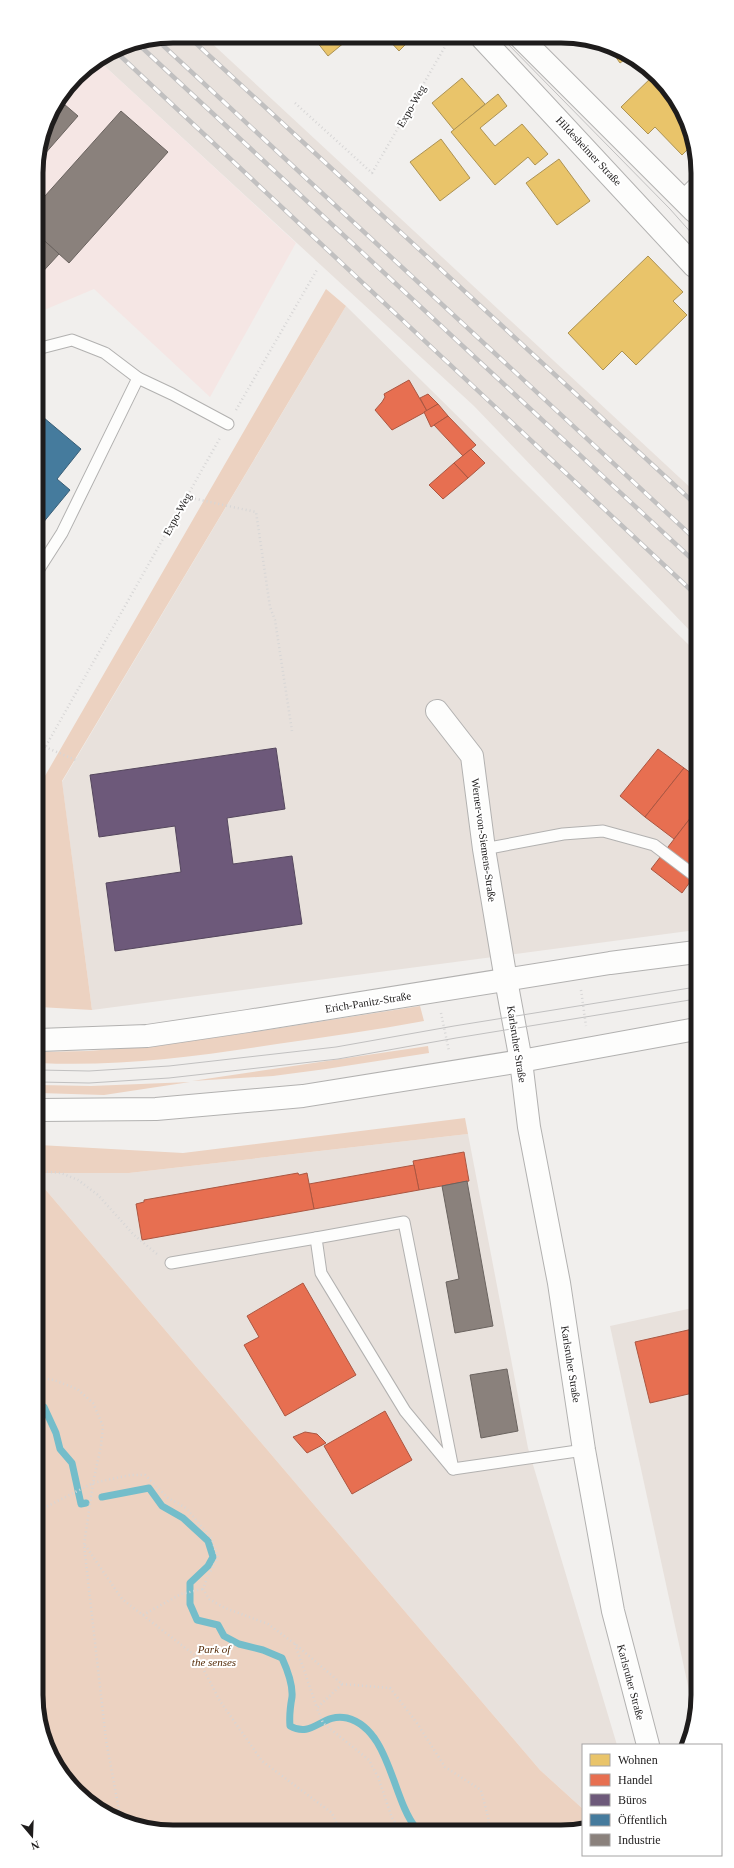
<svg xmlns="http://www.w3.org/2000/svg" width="734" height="1868" viewBox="0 0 734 1868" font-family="'Times New Roman',serif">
<rect width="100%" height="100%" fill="#f1efed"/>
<g fill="#e8e1dc">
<path d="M173,36H204L694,491L695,636L474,406L98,60L121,46Z"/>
<path d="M346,306L695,651L696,930L92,1010L62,782Z"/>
<path d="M468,1134L528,1448L617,1745H583V1809L540,1770L39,1182V1173H129Z"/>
<path d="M697,1307L698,1704L695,1718L610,1326Z"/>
</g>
<path fill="#f5e6e4" d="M98,60L296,243L210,397L94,289L37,313L36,163L50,112L82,70Z"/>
<g fill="#ecd2c1">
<path d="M326,289L346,306L62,781L92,1010L39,1007L38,788Z"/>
<path d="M420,1006L424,1021C375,1030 326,1037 277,1044C199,1056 119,1067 39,1063V1052L88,1051L139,1047L247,1033Z"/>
<path d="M428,1046L429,1053L326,1069L273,1076L192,1081Z"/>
<path d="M190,1082L104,1095L39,1093V1085L91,1086Z"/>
<path d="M465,1118L468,1134L129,1173H39V1145L183,1153Z"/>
<path d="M39,1182L540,1770L583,1809V1827L146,1829L112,1818L76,1792L41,1731Z"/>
</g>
<g fill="#e9c46a" stroke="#ac9253">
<path d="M313,37H351L328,56Z"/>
<path d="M386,37H413L399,51Z"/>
<path d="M610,49L627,58L620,63Z"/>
<path d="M655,74L680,104L693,137V144L682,155L655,127L648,134L621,107Z"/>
<path d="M462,78L485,104L454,130L432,103Z"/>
<path d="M498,94L507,106L480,128L495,146L522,124L548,154L535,165L528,157L495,185L451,132Z"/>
<path d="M441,139L470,178L440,201L410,162Z"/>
<path d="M559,159L590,201L557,225L526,183Z"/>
<path d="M648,256L683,292L673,301L687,315L636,365L622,351L603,370L568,333Z"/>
</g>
<g fill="#e76f51" stroke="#ab5641">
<path d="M409,380L427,411L392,430L375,410L382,402L385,397L384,394Z"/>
<path d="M428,394L438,404L427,411L420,398Z"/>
<path d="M438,404L448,416L431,427L424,412Z"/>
<path d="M448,416L476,445L463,456L434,425Z"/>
<path d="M471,449L485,463L468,478L454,463Z"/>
<path d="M454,463L468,478L443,499L429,485Z"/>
<path d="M658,749L684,768L645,817L620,796Z"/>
<path d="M684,768L695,776V812L674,839L645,817Z"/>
<path d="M695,812V875L682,893L651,869Z"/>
<path d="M464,1152L469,1181L419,1190L413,1161Z"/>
<path d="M414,1165L419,1190L314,1209L309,1184Z"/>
<path d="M298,1173L299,1175L307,1173L314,1209L142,1240L136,1204L144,1202V1200Z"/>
<path d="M303,1283L356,1375L285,1416L244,1345L259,1337L247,1316Z"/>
<path d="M697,1328V1392L650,1403L635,1342Z"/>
<path d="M385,1411L412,1460L352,1494L324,1446Z"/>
<path d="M305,1432L317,1434L326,1443L307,1453L293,1437Z"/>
</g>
<path fill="#6d597a" stroke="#55475e" d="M276,748L285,809L227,818L233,864L292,856L302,924L115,951L106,883L181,872L175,826L99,837L90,775Z"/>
<path fill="#457b9d" stroke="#395e76" d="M37,412L81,449L57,479L70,490L37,530Z"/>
<g fill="#8a817c" stroke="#6a635f">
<path d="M64,104L78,116L36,164L47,122Z"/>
<path d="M121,111L168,152L69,263L37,234L36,206Z"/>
<path d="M37,234L59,254L37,278Z"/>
<path d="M467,1181L493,1326L455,1333L446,1282L459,1279L442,1186Z"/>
<path d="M507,1369L518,1431L481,1438L470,1375Z"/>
</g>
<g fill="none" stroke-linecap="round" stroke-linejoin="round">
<g stroke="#74bdca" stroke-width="7">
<path d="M40,1406L44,1407L56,1433L60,1449L72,1463L81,1504L86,1503"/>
<path d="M102,1497L149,1488L162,1506L183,1518L208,1541L213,1557L208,1566L190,1583V1604L197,1620L218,1625L224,1636L239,1644L263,1650L282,1658C287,1669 293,1685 292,1697C290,1708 289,1715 290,1726C313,1739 322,1712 347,1718C390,1729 392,1799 416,1828"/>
</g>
<defs>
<g id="service">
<path d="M680,198L694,184"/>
<path d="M37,349L72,340L105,353L138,378L62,533L37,572"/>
<path d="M138,378L172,394L228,424"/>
<path d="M484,849L563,834L603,831L654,845L695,876"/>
<path d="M404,1222L453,1469L405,1411L321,1273L316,1238Z"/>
<path d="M171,1263L316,1238"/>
<path d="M453,1469L584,1450"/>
</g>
<path id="minor" d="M437,711L472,756L484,849L506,980"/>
<g id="tertiary">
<path d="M482,38L694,266"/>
<path d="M521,38L694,211"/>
</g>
<g id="secondary">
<path d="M506,980L521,1061L529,1127L559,1283L584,1450L613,1611L648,1745"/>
<path d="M39,1040L147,1036L248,1021L610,963L696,952"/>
<path d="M39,1110L156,1109L303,1096L521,1061L696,1029"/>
</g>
</defs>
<use href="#service" stroke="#b2b1b0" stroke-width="13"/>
<use href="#minor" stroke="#b2b1b0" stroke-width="24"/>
<use href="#tertiary" stroke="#b2b1b0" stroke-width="24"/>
<use href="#secondary" stroke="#b2b1b0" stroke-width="24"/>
<g stroke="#d7d6d6" stroke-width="2.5" stroke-dasharray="1 3" stroke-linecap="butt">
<path d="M295,103L372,173L450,38"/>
<path d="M236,410L318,268"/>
<path d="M187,497L256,512L270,607L275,620L292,731"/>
<path d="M45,747L78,761"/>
<path d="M38,760L220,438"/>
<path d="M581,990L586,1026"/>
<path d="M441,1013L449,1051"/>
<path d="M39,1171L61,1173L78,1180L98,1195L134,1235L157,1254"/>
<path d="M40,1378L54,1380L77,1389L93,1403L103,1426L101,1446L93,1483L84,1545L106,1740L121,1821"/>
<path d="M40,1510L93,1483L130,1475H145L168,1498L186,1508L212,1539L218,1558L208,1576L203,1589L209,1599L225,1608L268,1624L295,1644L342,1684L317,1708L323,1723L369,1760L378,1777L392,1818L399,1828"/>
<path d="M85,1545L122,1599L197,1657L220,1701L262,1761L332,1813L339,1829"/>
<path d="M143,1615L181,1594L203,1589"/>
<path d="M295,1644L317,1708"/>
<path d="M342,1684L390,1688L417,1723L445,1767L481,1790L489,1821L486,1828"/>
</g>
<use href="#service" stroke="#fdfdfc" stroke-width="11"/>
<use href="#minor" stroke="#fdfdfc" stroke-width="22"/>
<use href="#tertiary" stroke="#fdfdfc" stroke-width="22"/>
<use href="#secondary" stroke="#fdfdfc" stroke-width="22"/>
<g stroke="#c1c0c0" stroke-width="1">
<path d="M502,38L670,209L694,236"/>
<path d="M39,1070L89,1071L169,1066L336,1047L454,1026L696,987"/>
<path d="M39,1082L89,1083L169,1078L338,1059L456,1038L696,999"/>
</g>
<defs>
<g id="rail">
<path d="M188,36L694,503"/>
<path d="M156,39L695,539"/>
<path d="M137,43L695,562"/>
<path d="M114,50L695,594"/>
</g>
</defs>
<use href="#rail" stroke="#c1c0c0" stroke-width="4.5"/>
<use href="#rail" stroke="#fff" stroke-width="3" stroke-dasharray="9" stroke-linecap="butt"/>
</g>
<g text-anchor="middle" stroke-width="4" stroke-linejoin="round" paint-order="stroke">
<g font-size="11" fill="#1e1c1c" stroke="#fff">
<text transform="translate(411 106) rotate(-60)" y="4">Expo-Weg</text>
<text transform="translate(589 151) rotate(47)" y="4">Hildesheimer Straße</text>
<text transform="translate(177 514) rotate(-61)" y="4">Expo-Weg</text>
<text transform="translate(484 840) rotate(82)" y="4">Werner-von-Siemens-Straße</text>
<text transform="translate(368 1002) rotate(-9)" y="4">Erich-Panitz-Straße</text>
<text transform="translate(517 1044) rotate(81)" y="4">Karlsruher Straße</text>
<text transform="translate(571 1364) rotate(81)" y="4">Karlsruher Straße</text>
<text transform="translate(631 1682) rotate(75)" y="4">Karlsruher Straße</text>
</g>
<g font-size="11" font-style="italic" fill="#542a06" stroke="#fff">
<text x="214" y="1653">Park of<tspan x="214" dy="13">the senses</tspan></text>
</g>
</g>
<path d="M0 0H734V1868H0ZM173 43H561A130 130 0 0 1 691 173V1695A130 130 0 0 1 561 1825H173A130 130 0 0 1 43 1695V173A130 130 0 0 1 173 43Z" fill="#fff" fill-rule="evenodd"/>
<path fill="none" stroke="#1e1c1c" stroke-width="5" d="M173 43H561A130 130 0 0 1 691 173V1695A130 130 0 0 1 561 1825H173A130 130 0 0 1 43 1695V173A130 130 0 0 1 173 43Z"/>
<rect x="582" y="1744" width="140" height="112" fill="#ffffff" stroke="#a5a4a4"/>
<rect x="590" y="1754" width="20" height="12" fill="#e9c46a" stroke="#a5a4a4"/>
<text x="618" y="1764" font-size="12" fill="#1e1c1c">Wohnen</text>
<rect x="590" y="1774" width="20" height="12" fill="#e76f51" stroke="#a5a4a4"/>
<text x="618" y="1784" font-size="12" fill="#1e1c1c">Handel</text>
<rect x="590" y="1794" width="20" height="12" fill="#6d597a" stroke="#a5a4a4"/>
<text x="618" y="1804" font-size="12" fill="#1e1c1c">Büros</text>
<rect x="590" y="1814" width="20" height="12" fill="#457b9d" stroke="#a5a4a4"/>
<text x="618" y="1824" font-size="12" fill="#1e1c1c">Öffentlich</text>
<rect x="590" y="1834" width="20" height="12" fill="#8a817c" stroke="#a5a4a4"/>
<text x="618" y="1844" font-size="12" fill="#1e1c1c">Industrie</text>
<g transform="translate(32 1836) rotate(161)" stroke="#ffffff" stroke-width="3" paint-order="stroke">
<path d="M0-3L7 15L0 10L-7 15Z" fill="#1e1c1c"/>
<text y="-6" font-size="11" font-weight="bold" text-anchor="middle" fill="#1e1c1c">N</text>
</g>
</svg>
